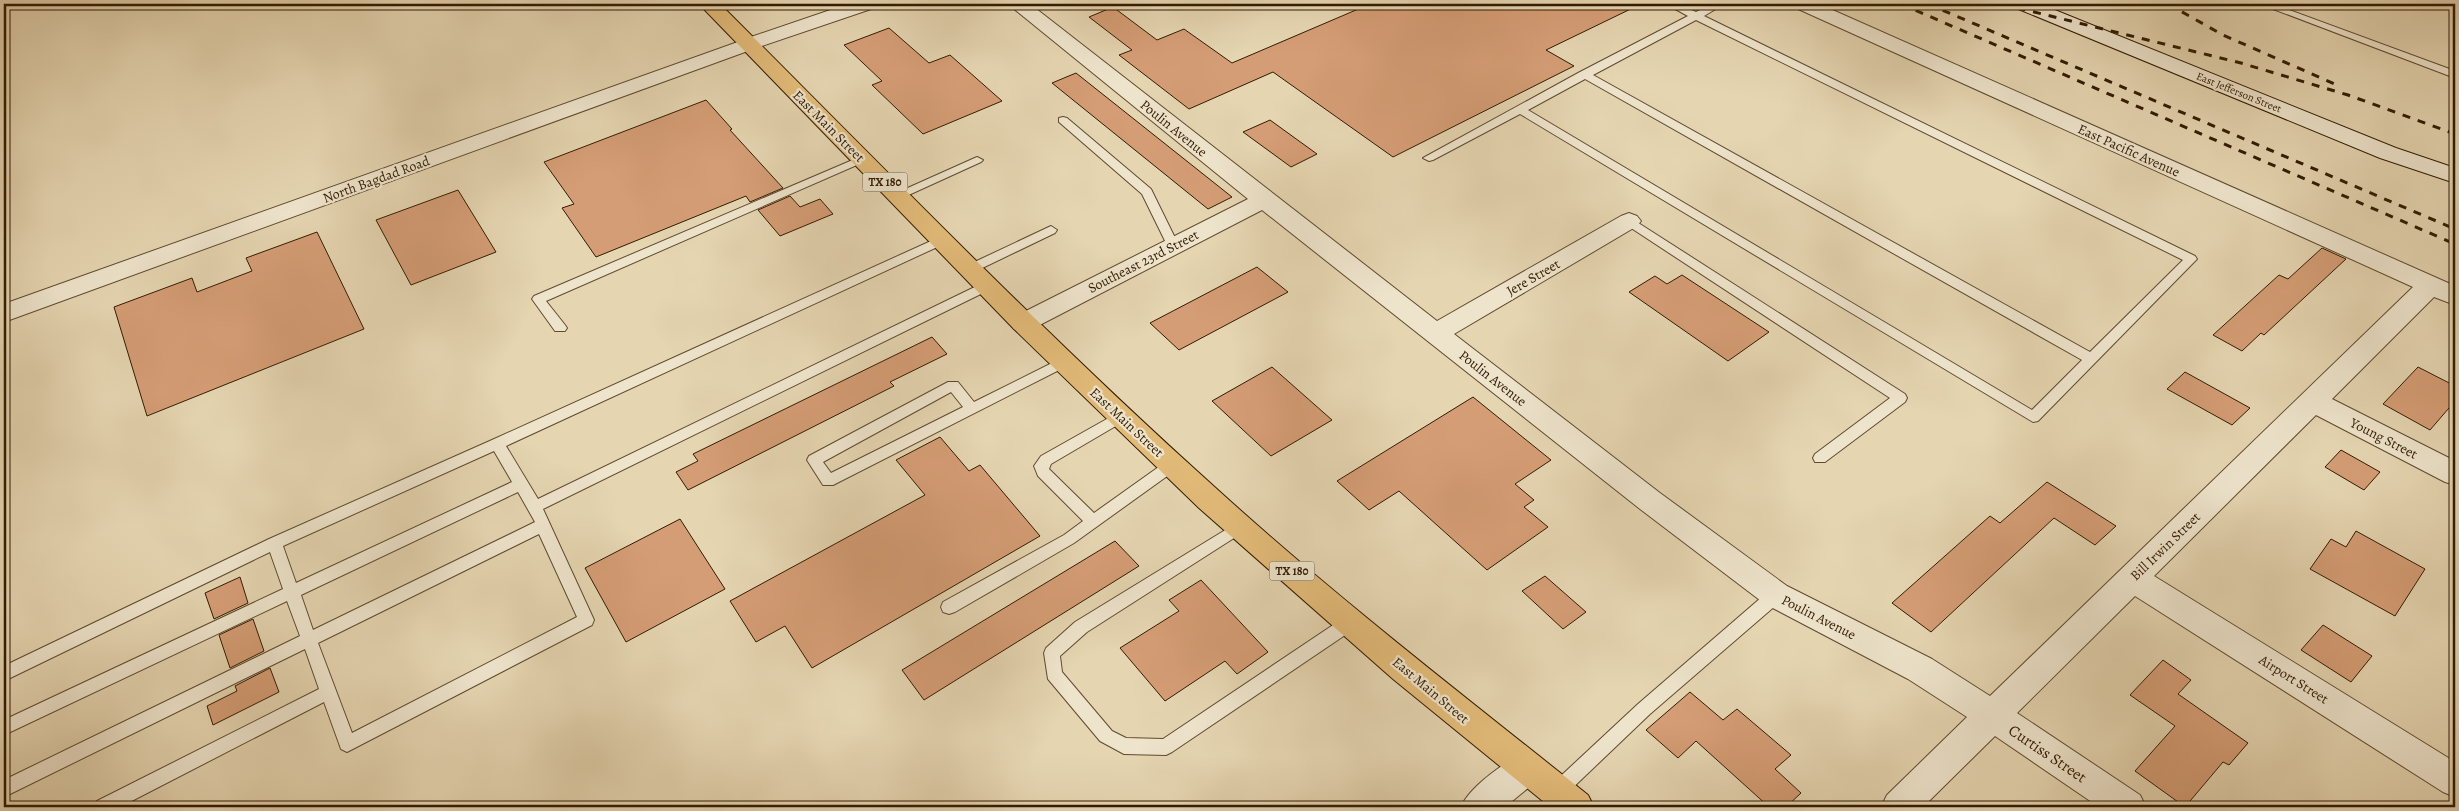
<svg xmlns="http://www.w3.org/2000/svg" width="2459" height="811" viewBox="0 0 2459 811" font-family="Alegreya,serif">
<rect width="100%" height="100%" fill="#e5d5b1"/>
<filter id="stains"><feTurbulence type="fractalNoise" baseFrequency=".004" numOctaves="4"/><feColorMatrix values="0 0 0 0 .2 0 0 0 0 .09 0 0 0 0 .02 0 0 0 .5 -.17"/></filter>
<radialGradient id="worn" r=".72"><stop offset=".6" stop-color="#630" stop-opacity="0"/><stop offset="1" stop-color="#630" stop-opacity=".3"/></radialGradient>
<g fill="#d59d75" stroke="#321b01">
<path d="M1370,4H1641L1546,50L1574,66L1393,157L1273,72L1189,109L1119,55L1132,50L1089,17L1113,7L1157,40L1184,29L1232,63Z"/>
<path d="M889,28L929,63L950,55L1002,101L923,134L872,85L882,81L844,45Z"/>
<path d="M1076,73L1232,197L1208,209L1052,83Z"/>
<path d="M706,100L732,129L730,130L783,188L750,202L746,196L596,257L562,208L574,204L544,162Z"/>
<path d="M1270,120L1317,154L1291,167L1243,132Z"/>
<path d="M458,190L496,252L411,285L376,220Z"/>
<path d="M790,196L800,207L820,199L833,214L780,236L758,210Z"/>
<path d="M317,232L364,329L147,416L114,307L192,278L197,292L252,271L246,258Z"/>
<path d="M2322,248L2346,259L2264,335L2261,333L2242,351L2213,335L2279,275L2288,279Z"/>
<path d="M1257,267L1288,292L1179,350L1150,323Z"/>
<path d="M1682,275L1769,332L1728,361L1629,292L1655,276L1667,284Z"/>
<path d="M932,337L947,354L890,382L894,386L688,490L676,472L698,461L693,454Z"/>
<path d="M1272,367L1332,420L1271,456L1212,401Z"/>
<path d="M2418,367L2455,386V401L2430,430L2383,404Z"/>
<path d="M2185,372L2250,408L2232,425L2167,389Z"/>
<path d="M1473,397L1551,460L1515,484L1534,500L1524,507L1548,527L1487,570L1399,491L1369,510L1337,481Z"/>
<path d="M940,437L969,471L980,465L1040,536L812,668L785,626L756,642L730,601L925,495L896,460Z"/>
<path d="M2341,450L2380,472L2364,490L2325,467Z"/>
<path d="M2047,482L2116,526L2095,545L2054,518L1931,632L1892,603L1990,516L2000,523Z"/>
<path d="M680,519L725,589L626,642L585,568Z"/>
<path d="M2356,531L2425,569L2395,616L2310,569L2331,539L2346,547Z"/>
<path d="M1115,541L1139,566L924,700L902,670Z"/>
<path d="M1545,576L1586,612L1563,629L1522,591Z"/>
<path d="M240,577L248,603L214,619L205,593Z"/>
<path d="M1201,580L1268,652L1237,674L1225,661L1165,701L1120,648L1179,611L1169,600Z"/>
<path d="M253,619L264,651L230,668L219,635Z"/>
<path d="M2323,625L2372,656L2351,682L2301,650Z"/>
<path d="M2163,660L2191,680L2178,694L2248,743L2229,765L2223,762L2185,807L2135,771L2175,726L2130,695Z"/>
<path d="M270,668L279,692L213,725L207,706L237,691L235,686Z"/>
<path d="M1690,692L1723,720L1737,709L1791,755L1775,769L1801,793L1786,807H1769L1696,741L1678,758L1646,730Z"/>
</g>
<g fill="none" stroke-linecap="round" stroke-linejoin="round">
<defs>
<g id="service">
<path d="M1666,4H1678L1696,12L1712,4H1724L1704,16L2195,256L2197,259L2038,421L2033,422L1520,114L1433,160L1429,161L1423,158L1580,72L1688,16ZM1696,20L2183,260L2090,352L1593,75ZM1585,79L2082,360L2032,410L1528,110Z"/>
<path d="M2260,4H2273L2455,71V78Z"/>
<path d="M1063,117L1067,118L1151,189L1179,246L1177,249H1169L1142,194L1059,122V118Z"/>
<path d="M862,156L868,159L866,161L546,301L565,325L567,328L565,331H555L532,299L534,296Z"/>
<path d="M977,157L983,160L981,162L902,198H894L892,195Z"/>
<path d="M1629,217L1905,394L1907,398L1905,402L1825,462H1815L1813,458L1815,454L1890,398L1625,224L1623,221Z"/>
<path d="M1051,226L1057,230L1055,233L974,272L970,273L964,269L966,266Z"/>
<path d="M942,236L948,240L946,243L506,446L538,499L983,283L987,282L993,286L991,289L543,509L594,620L592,625L347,752L341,749L324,702L120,807H94L97,801L319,689L305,649L4,797V780L300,636L287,601L4,735V720L283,589L270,552L4,681V666L269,539L492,440ZM494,451L512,482L296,583L283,546ZM518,492L535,522L313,630L301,595ZM539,534L577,617L352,733L318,643Z"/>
<path d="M1064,357L1069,359L1071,362L1069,365L833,485H823L807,460L809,456L948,382H958L974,402ZM951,392L963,407L831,473L823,462Z"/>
<path d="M1121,411L1126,412L1128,416L1126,420L1051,464L1049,469L1094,513L1167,461H1177L1179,465L1177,469L1074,543L955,612L949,614L943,612L941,607L943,602L1064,535L1083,521L1038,476L1034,466L1041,456Z"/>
<path d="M1240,521L1245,523L1247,527L1245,531L1087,632L1060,656L1062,672L1112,731L1126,738L1163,739L1345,617L1351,615L1357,617L1359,622L1357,627L1172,752L1166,755L1124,754L1100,741L1048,679L1044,653L1046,648L1075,622Z"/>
<path d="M1776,589L1782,590L1784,595L1782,600L1650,714L1562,798L1556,800L1550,798L1547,792L1550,786L1638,704L1770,590Z"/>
</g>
<g id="minor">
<path d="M4,4H15L12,8L4,10Z"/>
<path d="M848,4H877L874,8L756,48L749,50L742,48L739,44L742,40Z"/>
<path d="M1008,4H1030L1437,321L1621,216L1629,213L1637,216L1641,221L1637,226L1454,334L1660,493L1787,586L1932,659L1990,696L2413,287L1796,8L1793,4H1819L2455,286V305L2434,297L2332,399L2455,461V485L2445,482L2316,415L2154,576L2455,762V797L2443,792L2135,596L2017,713L2140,795L2146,807H2099L1995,736L1923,807H1881L1887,795L1967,717L1908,679L1765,604L1640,509L1262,210L1032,329L1023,332L1014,329L1010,323L1014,317L1248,199Z"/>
<path d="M1527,752L1539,757L1544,768L1539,779L1505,807H1461C1469,787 1507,760 1527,752Z"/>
</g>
<path id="tertiary" d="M749,38L756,40L759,44L756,48L4,322V304Z"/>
<path id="secondary" d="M2013,4H2040L2396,148L2455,168V183L2380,158L2016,8Z"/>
<path id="primary" d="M699,4H720C884,168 1046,336 1219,491C1337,598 1464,696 1588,795L1594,807H1550L1393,679L1199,508L1014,329Z"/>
</defs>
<use href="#service" stroke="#5f4a2d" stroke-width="2"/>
<use href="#minor" stroke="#5f4a2d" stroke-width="2"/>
<use href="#tertiary" stroke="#5f4a2d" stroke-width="2"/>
<use href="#secondary" stroke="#321b01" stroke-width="2"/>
<use href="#primary" stroke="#321b01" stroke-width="2"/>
<use href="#service" fill="#eee4cc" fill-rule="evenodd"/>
<use href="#minor" fill="#eee4cc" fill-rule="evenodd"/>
<use href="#tertiary" fill="#eee4cc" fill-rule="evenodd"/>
<use href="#secondary" fill="#eee4cc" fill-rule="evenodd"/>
<use href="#primary" fill="#e2ba78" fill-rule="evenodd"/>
<g stroke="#321b01" stroke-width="3" stroke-dasharray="8 8" stroke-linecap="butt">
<path d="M1901,4L2455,244"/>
<path d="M1928,4L2455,229"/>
<path d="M2002,4L2241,63L2348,95L2455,134"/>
<path d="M2168,4L2223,35L2337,85"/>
</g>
</g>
<g text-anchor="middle" stroke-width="4.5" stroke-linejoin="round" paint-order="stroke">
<g font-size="11" fill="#321b01" stroke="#eee4cc">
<text transform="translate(2239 92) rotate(22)" y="4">East Jefferson Street</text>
</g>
<g fill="#eee4cc" stroke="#6a573e" stroke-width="1">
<rect x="862.5" y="172.5" width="45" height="19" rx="4"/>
<rect x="1269.5" y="561.5" width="45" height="19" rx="4"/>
</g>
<g font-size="12" font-weight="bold" fill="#321b01">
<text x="885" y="186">TX 180</text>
<text x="1292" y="575">TX 180</text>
</g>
<g font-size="14" fill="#321b01" stroke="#eee4cc">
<text transform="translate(829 126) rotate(45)" y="5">East Main Street</text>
<text transform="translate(1174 128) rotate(39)" y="5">Poulin Avenue</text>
<text transform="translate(2129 150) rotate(24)" y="5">East Pacific Avenue</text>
<text transform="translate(376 179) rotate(-20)" y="5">North Bagdad Road</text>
<text transform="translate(1143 261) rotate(-27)" y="5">Southeast 23rd Street</text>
<text transform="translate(1533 277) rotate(-30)" y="5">Jere Street</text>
<text transform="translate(1493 378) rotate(38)" y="5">Poulin Avenue</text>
<text transform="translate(1127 422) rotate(43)" y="5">East Main Street</text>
<text transform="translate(2384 438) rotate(27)" y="5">Young Street</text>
<text transform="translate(2165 546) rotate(-44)" y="5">Bill Irwin Street</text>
<text transform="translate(1819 617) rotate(27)" y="5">Poulin Avenue</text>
<text transform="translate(2294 679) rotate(32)" y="5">Airport Street</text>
<text transform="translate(1431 690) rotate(40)" y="5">East Main Street</text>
</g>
<g font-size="16" fill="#321b01" stroke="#eee4cc">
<text transform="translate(2048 753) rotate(34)" y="6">Curtiss Street</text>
</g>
</g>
<rect width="2459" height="811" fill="none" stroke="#e5d5b1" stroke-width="20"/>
<rect x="5" y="5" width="2449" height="801" fill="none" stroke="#321b01" stroke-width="2.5"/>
<rect x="10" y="10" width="2439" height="791" fill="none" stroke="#321b01"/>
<rect width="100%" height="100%" filter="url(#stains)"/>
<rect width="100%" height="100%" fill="url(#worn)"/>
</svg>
